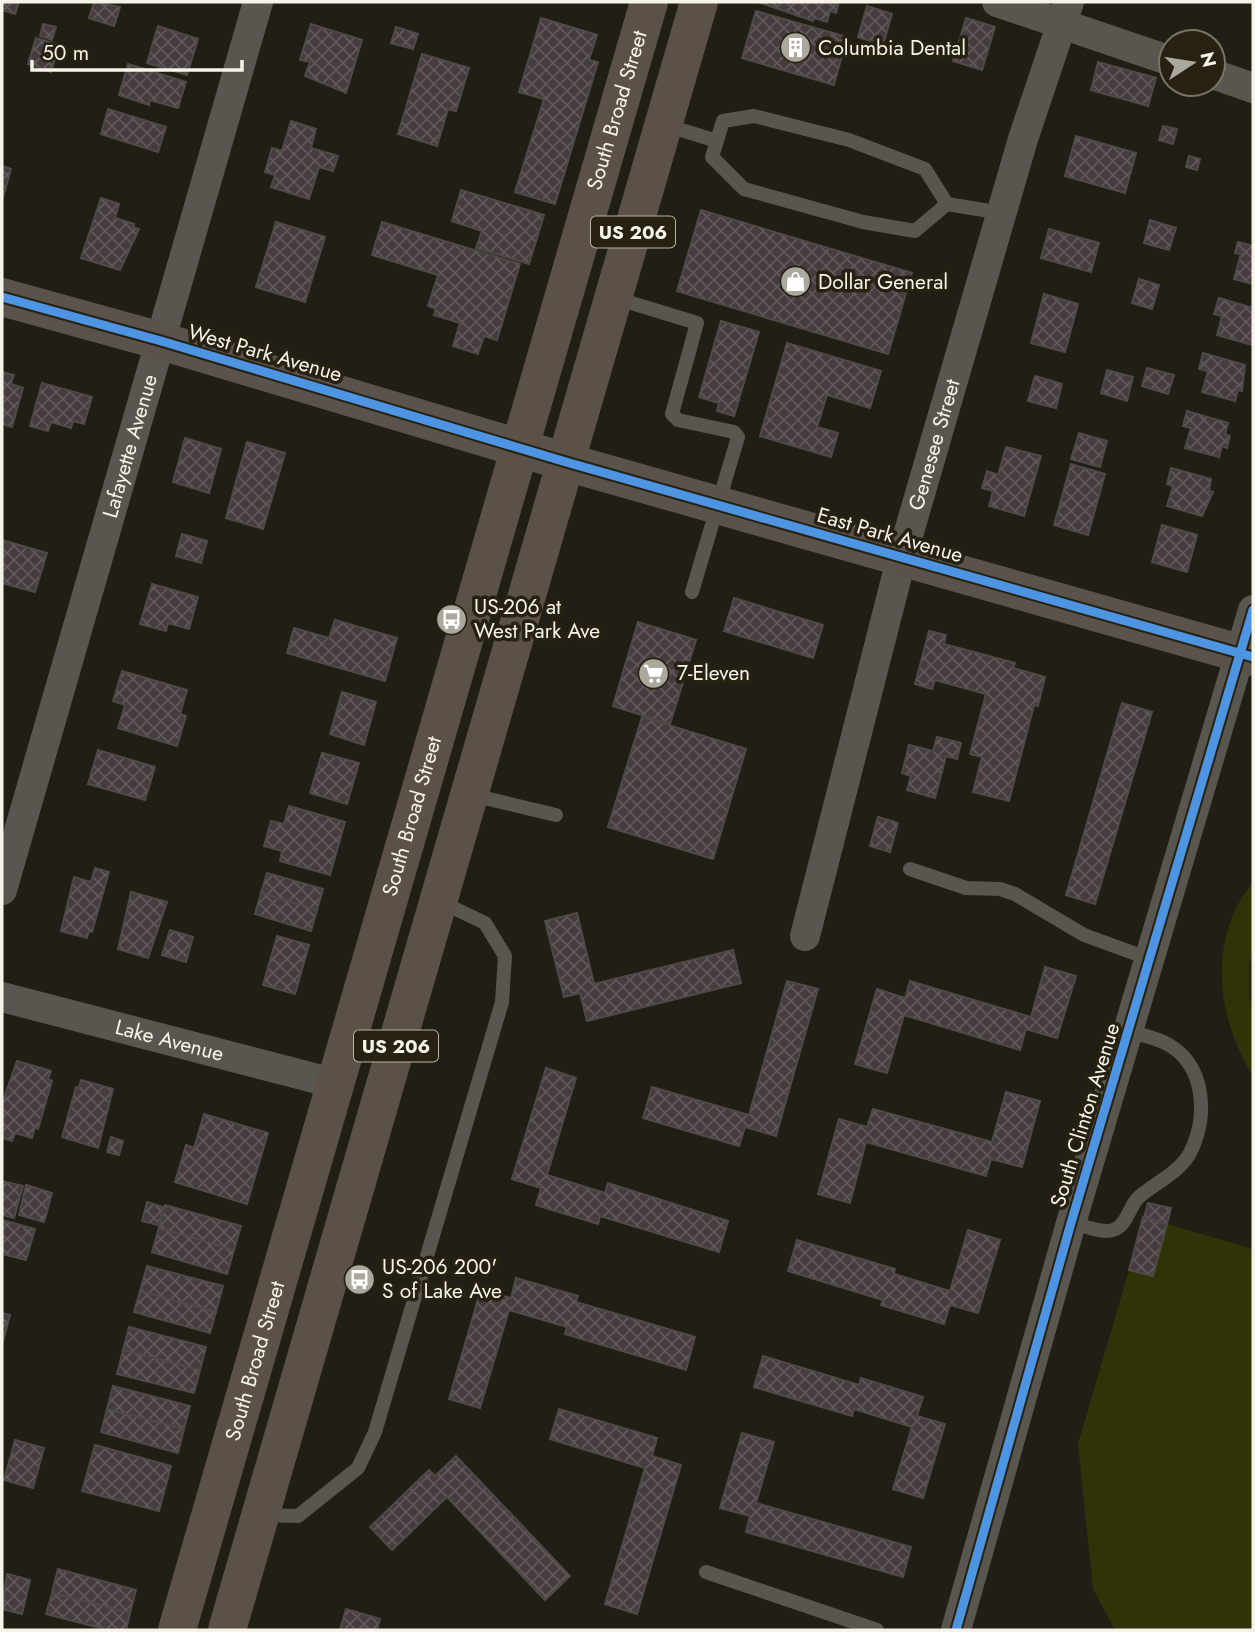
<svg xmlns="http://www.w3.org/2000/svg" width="1255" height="1632" viewBox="0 0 1255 1632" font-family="Jost,sans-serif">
<defs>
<pattern id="building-cross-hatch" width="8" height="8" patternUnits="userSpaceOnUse" patternTransform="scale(1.75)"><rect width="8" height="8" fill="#463b3e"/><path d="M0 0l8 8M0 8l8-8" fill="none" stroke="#61585a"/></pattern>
</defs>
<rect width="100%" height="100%" fill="#211e15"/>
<g fill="#303307">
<path d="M1253,882V946L1249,968V996L1253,1011V1076C1216,1017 1207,938 1253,882Z"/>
<path d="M1167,1224L1253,1249V1630H1115L1093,1589L1078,1444L1129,1270L1153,1276Z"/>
</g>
<g fill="url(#building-cross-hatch)" stroke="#4e4a47" stroke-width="2">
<path d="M2,2H19L15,14L2,10Z"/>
<path d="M94,2L120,7L114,26L89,18Z"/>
<path d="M758,2H839L836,13L830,11L827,22L814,18L813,21Z"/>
<path d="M867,6L892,14L883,45L858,37Z"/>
<path d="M756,11L847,37L834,85L742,58Z"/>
<path d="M541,18L597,35L589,60L598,62L555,204L515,192L544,99L519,92Z"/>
<path d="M966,18L995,27L982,70L953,61Z"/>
<path d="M43,24L56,27L52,40L40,36Z"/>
<path d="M311,24L362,40L346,93L305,76L310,62L300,60Z"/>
<path d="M158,26L198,39L187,75L147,63Z"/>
<path d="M396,27L418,34L413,49L391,43Z"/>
<path d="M36,38L59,45L51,72L28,64Z"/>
<path d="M422,54L469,68L456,111L448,109L437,146L398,134Z"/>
<path d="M1098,62L1156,78L1148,106L1091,90Z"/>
<path d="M128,64L186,82L178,108L150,100L149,105L119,95Z"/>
<path d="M108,109L166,127L158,152L101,134Z"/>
<path d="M291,121L316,129L311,148L338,156L333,171L319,167L309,199L271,187L275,175L265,172L272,148L282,151Z"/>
<path d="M1163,126L1177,129L1173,144L1159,140Z"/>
<path d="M1076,136L1136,153L1125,193L1065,176Z"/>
<path d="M1189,156L1200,159L1197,170L1186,167Z"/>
<path d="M2,166L11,169L2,201Z"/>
<path d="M461,190L544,215L529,264L476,248L482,231L452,221Z"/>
<path d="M101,198L119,204L115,218L134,224L133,227L139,229L120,270L81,258Z"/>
<path d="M701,210L912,273L888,354L677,291Z"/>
<path d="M1150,220L1176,228L1169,250L1144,243Z"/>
<path d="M276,222L325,237L305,302L256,287Z"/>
<path d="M382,222L520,264L497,340L484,336L478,354L453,346L460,323L434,315L436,309L428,306L438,275L372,255Z"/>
<path d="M1049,229L1099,243L1091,272L1041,258Z"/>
<path d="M1238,242L1253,246V284L1234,279L1241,254L1235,253Z"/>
<path d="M1139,279L1159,285L1152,309L1132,303Z"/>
<path d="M1044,294L1078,304L1065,352L1031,343Z"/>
<path d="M1219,298L1253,308L1252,345L1217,335L1222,316L1214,314Z"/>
<path d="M721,321L759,332L734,416L717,411L719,403L699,397Z"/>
<path d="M787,343L881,371L870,408L827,395L817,427L838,433L831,457L760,436Z"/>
<path d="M1203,353L1245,365L1242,391L1238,390L1235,401L1202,392L1208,371L1199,369Z"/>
<path d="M1147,368L1174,375L1168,394L1142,386Z"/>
<path d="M1107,370L1133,377L1127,401L1101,393Z"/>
<path d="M2,372L14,375L11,384L23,388L12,427L2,424Z"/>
<path d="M1035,376L1062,384L1056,408L1028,401Z"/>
<path d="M42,383L92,397L84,424L73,421L71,428L51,422L48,431L30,426Z"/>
<path d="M1187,411L1228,423L1225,434L1230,436L1227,448L1222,446L1219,457L1185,448L1191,428L1183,426Z"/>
<path d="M1079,433L1107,441L1100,467L1071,459Z"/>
<path d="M185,438L221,449L209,493L173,482Z"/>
<path d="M247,442L285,453L263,529L226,518Z"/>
<path d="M1006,447L1041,456L1024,516L989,506L993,491L982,488L987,471L998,475Z"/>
<path d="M1071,464L1105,474L1088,535L1054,525Z"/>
<path d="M1171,468L1211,479L1209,491L1213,492L1202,516L1167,506L1173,486L1167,484Z"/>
<path d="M1162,525L1197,535L1187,572L1152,562Z"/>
<path d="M182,534L207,541L201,563L176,556Z"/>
<path d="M2,540L47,553L35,592L2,583Z"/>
<path d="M152,584L198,597L189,629L168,623L166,631L140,624Z"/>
<path d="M734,598L823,625L813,658L724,631Z"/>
<path d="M335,620L397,638L385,681L287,653L294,628L329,638Z"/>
<path d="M638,622L696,640L670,724L613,706Z"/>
<path d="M929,631L946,635L944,644L1015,663L1013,668L1045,677L1038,706L1034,705L1009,801L973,792L982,757L970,754L986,694L935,680L932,689L915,684Z"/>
<path d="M122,671L187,690L180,714L186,716L177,746L118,728L125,705L113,701Z"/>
<path d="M342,692L376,702L364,745L330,734Z"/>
<path d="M1122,703L1152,712L1095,904L1066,895Z"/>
<path d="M642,717L746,749L713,859L608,827Z"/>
<path d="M937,737L961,743L957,759L946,756L935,798L907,790L911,776L902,773L909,745L933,751Z"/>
<path d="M98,750L155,767L145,800L88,784Z"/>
<path d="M322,753L359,763L347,804L310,793Z"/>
<path d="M289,806L345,822L330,875L280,861L282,851L264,846L271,821L284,824Z"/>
<path d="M878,817L898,823L890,852L870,846Z"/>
<path d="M95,868L109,872L92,932L89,931L87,938L61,931L74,877L91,882Z"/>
<path d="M267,873L323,889L317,910L261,893Z"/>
<path d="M131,892L167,902L148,958L118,949Z"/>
<path d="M261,893L317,910L311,931L255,914Z"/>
<path d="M577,913L594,984L733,950L741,983L587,1021L580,993L564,997L545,921Z"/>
<path d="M170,930L193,937L186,962L162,955Z"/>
<path d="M277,936L309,945L295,994L263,985Z"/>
<path d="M1045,967L1076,976L1057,1038L1026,1029L1020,1050L904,1015L887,1073L855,1064L877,989L905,998L910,981L1031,1017Z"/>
<path d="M787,981L818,989L776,1136L745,1127L739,1146L643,1118L652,1087L749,1115Z"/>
<path d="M17,1061L51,1071L48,1079L52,1081L38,1129L35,1127L32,1138L15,1133L12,1141L2,1138V1104Z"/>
<path d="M546,1068L576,1078L547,1175L605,1193L608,1183L728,1221L719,1252L600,1216L598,1224L536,1205L541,1188L512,1179Z"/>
<path d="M81,1080L113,1089L98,1148L62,1137L76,1087L79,1088Z"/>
<path d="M1006,1092L1040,1101L1022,1167L991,1159L986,1176L866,1142L850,1203L818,1194L839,1119L867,1127L873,1109L992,1142Z"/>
<path d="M204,1114L268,1133L247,1204L175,1182L186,1145L194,1148Z"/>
<path d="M111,1137L123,1141L119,1155L107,1152Z"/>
<path d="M2,1181L23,1186L14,1218L2,1215Z"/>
<path d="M26,1185L52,1193L44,1222L19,1215Z"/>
<path d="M147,1202L163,1207L158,1225L142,1221Z"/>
<path d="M1148,1203L1171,1208L1167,1224L1144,1218Z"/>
<path d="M165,1205L241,1226L234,1250L159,1228Z"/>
<path d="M1143,1217L1167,1224L1153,1276L1129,1270Z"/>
<path d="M2,1220L35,1229L26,1260L2,1254Z"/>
<path d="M159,1228L234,1250L227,1274L152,1252Z"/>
<path d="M968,1230L1000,1240L978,1313L950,1305L944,1324L881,1305L883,1300L788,1271L797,1240L895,1269L894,1274L950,1291Z"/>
<path d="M147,1266L223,1286L216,1312L140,1291Z"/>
<path d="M516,1278L578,1296L576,1302L695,1337L686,1370L565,1334L567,1327L509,1310L480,1408L449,1399L481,1289L511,1298Z"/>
<path d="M140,1291L216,1312L210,1333L134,1312Z"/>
<path d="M2,1313L10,1315L2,1345Z"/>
<path d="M129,1327L206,1347L200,1370L123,1350Z"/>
<path d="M123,1350L200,1370L194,1393L117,1374Z"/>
<path d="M763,1356L859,1385L861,1378L923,1397L917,1416L945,1424L923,1498L893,1489L912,1427L854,1409L852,1416L754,1387Z"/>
<path d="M113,1386L190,1406L184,1429L107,1409Z"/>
<path d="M107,1409L184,1429L178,1453L101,1432Z"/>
<path d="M559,1409L657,1438L652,1456L681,1465L637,1614L605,1604L645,1468L550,1439Z"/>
<path d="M742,1433L774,1442L756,1503L911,1547L903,1577L746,1532L750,1516L720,1508Z"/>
<path d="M15,1440L44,1448L33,1488L4,1480Z"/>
<path d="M95,1445L171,1466L159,1511L82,1491Z"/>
<path d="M456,1456L570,1576L545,1600L447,1497L392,1550L370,1527L429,1470L435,1476Z"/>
<path d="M58,1569L136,1590L130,1613L52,1593Z"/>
<path d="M7,1574L30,1580L22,1614L2,1609Z"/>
<path d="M52,1593L130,1613L126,1630H108L46,1614Z"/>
<path d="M346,1609L380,1619L377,1630H340Z"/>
</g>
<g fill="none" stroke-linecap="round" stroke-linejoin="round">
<g stroke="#58564f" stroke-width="14">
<path d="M665,125L717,141"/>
<path d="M947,204L915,231L863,222L744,189L712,157L723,121L754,116L849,140L925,169L947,204L1002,213"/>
<path d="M615,298L697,323L672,414L678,420L734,432L738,437L692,592"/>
<path d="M472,795L556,815"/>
<path d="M910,869L966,888L1000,889L1015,894L1084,935L1150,959"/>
<path d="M1071,1223C1083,1225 1103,1234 1113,1230C1127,1226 1129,1206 1139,1197C1156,1182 1181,1172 1191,1151C1208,1115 1205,1066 1169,1045C1158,1038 1141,1035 1128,1031"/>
<path d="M263,1515L298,1516L358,1468L375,1432L502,1002L505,956L485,923L439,901"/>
<path d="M706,1572L877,1630"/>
</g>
<g stroke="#58564f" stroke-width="30">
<path d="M997,2L1171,61"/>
<path d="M1213,74L1253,88"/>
<path id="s1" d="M2,890L258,2"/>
<path id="s2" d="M805,936L902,556L1023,139L1069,2"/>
<path id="s3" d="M2,997L337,1084"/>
<path d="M956,1630L1071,1223L1253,610"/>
</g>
<path stroke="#59534c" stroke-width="38" d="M2,297L161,341L566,462L1253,657"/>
<g stroke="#5b5149" stroke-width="38">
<path id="s4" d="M177,1630C335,1088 488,544 649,2"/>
<path d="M227,1630L699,2"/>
</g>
<defs>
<g id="cycleway">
<path d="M2,297L161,341L566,462L1253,657"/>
<path d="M956,1630L1071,1223L1253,610"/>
</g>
</defs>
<use href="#cycleway" stroke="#262110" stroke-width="13"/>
<use href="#cycleway" stroke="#4d94e3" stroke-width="9"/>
</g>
<defs>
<symbol id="building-disc" viewBox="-11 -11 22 22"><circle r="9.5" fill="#aba89e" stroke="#262110"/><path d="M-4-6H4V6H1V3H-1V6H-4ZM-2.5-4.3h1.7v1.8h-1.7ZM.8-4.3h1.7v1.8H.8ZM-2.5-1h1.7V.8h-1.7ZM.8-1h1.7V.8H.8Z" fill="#fff"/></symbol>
<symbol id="shop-disc" viewBox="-11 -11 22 22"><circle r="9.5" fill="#aba89e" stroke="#262110"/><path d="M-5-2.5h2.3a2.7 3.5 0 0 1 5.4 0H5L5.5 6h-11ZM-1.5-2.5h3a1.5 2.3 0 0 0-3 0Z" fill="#fff"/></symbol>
<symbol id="bus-disc" viewBox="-11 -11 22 22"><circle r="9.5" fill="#aba89e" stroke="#262110"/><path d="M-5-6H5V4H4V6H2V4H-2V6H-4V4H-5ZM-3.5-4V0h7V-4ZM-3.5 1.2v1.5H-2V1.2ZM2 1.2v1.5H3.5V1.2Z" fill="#fff"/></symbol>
<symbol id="supermarket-disc" viewBox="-11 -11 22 22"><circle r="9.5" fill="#aba89e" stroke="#262110"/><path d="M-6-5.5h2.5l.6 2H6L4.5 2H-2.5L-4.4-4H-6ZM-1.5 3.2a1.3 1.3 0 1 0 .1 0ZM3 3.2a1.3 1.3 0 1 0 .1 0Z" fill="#fff"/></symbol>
</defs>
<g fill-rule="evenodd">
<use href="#building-disc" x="778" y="30" width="35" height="35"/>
<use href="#shop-disc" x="778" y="264" width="35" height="35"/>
<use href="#bus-disc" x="434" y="602" width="35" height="35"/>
<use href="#supermarket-disc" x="636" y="656" width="35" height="35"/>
<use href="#bus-disc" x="342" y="1262" width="35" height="35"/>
</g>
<g text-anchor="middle" stroke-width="7" stroke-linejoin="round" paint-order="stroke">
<g fill="#262110" stroke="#b8b4a7" stroke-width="2">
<rect x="591" y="216.5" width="84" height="31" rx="5"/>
<rect x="354" y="1030.5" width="84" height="31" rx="5"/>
</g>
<g font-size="19" font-weight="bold" fill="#f6f3e8">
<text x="633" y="239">US 206</text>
<text x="396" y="1053">US 206</text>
</g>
<g font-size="21" fill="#f6f3e8" stroke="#262110" text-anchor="start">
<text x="818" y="55">Columbia Dental</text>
<text x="818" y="289">Dollar General</text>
<text x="474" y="614">US-206 at<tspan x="474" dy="24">West Park Ave</tspan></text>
<text x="677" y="680">7-Eleven</text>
<text x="382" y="1274">US-206 200'<tspan x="382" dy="24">S of Lake Ave</tspan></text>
</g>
<g font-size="21" fill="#f6f3e8" stroke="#262110">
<text dy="7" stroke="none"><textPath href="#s4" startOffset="1582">South Broad Street</textPath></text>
<text transform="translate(265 353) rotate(16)" y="7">West Park Avenue</text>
<text dy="7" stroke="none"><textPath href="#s1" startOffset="462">Lafayette Avenue</textPath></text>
<text dy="7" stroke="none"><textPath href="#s2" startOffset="508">Genesee Street</textPath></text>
<text transform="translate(890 535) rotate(16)" y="7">East Park Avenue</text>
<text dy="7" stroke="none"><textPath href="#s4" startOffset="847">South Broad Street</textPath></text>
<text dy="7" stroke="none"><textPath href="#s3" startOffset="173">Lake Avenue</textPath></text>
<text transform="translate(1085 1115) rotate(-73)" y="7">South Clinton Avenue</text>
<text dy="7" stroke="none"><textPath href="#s4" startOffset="280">South Broad Street</textPath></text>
</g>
</g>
<rect width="1255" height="1632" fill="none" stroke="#f6f3e8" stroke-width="7"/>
<g transform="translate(1192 63) rotate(78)"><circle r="33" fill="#262110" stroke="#797566" stroke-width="2"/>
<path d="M0-5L12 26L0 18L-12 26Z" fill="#aba89e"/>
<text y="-10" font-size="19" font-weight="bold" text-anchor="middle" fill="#f6f3e8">N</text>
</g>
<path d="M32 60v10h210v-10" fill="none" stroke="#f6f3e8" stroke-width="3.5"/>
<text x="42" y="60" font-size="21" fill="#f6f3e8" stroke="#262110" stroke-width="5" paint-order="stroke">50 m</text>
</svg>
